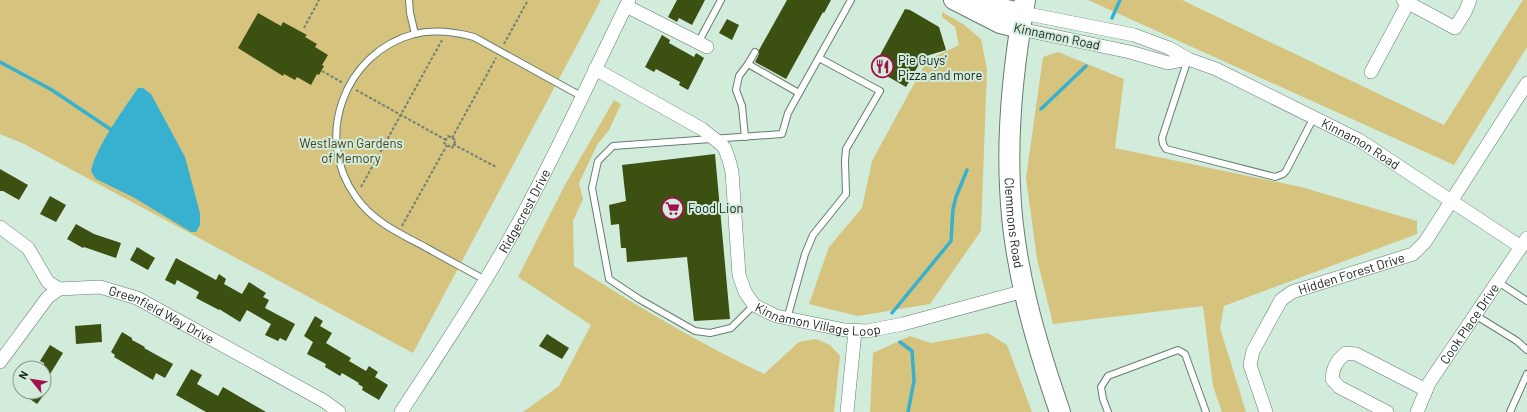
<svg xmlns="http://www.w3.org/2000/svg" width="1527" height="412" viewBox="0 0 1527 412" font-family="Barlow,sans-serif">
<rect width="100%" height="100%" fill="#d2ecdb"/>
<g fill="#d5c37e">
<path d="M0,0H601L413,353L24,144L0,134Z"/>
<path d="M1088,0H1182L1444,125L1523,0H1527V47L1454,165Z"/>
<path d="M942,12L963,24L981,39L987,69L981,231L930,304L858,316L809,304L829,247L862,208L872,161L927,60L959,45L955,27L942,17Z"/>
<path d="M1058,52L1124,79L1115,148L1301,187L1417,221V234L1224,306L1220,328L1246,412H1222L1213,386L1203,306L1053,324L1037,259L1026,178L1043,57Z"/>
<path d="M614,100L621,104L609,130L597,145L579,183L583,199L573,221L574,266C636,305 698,343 764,374L799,342L816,339L830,345L840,356L834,412H523L559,386L591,325L518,277L566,183Z"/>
<path d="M988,333L1007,345L1032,412H870L873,353L910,336L931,343Z"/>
</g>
<path fill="#37b1cf" d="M138,88H143L151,94L185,157L200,213V225L196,232H191L133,197L96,179L91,171C96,147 123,110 138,88Z"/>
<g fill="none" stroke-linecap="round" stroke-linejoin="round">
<g stroke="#37b1cf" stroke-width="3.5">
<path d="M1112,18L1120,0"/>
<path d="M0,62L52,90L113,131"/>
<path d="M1041,109L1086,66"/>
<path d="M892,313L951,241L953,209L956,197L967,170"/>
<path d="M900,342L912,351L914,381L908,412"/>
</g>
</g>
<g fill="#3b5011">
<path d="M677,0H705L692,25L679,18L677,22L668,17Z"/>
<path d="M787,0H831L824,13L823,12L786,79L755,62L759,54V50Z"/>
<path d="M905,9L910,10L939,27L946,50L923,57L906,87L873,68Z"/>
<path d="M258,13L281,26L283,22L307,35L305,37L317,44L315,47L328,55L322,65L324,66L319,75L317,74L311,85L297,77L295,80L284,74L283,76L238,48Z"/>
<path d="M727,19L739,25L732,40L719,33Z"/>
<path d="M662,35L670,40L669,43L694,57L696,53L704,58L688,90L679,85L680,82L656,69L654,72L645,67Z"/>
<path d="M715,154L730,319L694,321L687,257L627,262L626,248H621L619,224L611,225L609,205L626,201L622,165Z"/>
<path d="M0,169L28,185L19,200L3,191H0Z"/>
<path d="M50,196L66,205L56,222L40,214Z"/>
<path d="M76,224L94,234L121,243L116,258L84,247L83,248L67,239Z"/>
<path d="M137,247L155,258L148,270L130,260Z"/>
<path d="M176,258L216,280L219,274L226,279L224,284L242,294L249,282L266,293L263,297L269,300L265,308L295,324L286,341L280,338L278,341L265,335L271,324L247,310L240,322L219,309V310L196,298L199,292L177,280L175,285L165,280Z"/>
<path d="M315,316L323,321L320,326L332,333L326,343L351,358L349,361L366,371L369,366L378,372L375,377L388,385L379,400L362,390L363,387L358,384L359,383L342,373L340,376L325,367L326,364L307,354L313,342L304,336Z"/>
<path d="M101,324L102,342L76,344L75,326Z"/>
<path d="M122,332L132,338V340L145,347L144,348L173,364L165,378L156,373L153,380L114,357L115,355L111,352Z"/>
<path d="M547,334L569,348L562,359L539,346Z"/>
<path d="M50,345L63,353L44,384V363L40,361Z"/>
<path d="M191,369L202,375L197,384L218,396L223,387L266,412H206L176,395Z"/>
<path d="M20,392H46L37,404Z"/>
</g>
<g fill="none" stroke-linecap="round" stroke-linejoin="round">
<defs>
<g id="service">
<path d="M409,0L410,13L415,34"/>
<path d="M698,43L721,0"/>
<path d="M1188,59L1162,138L1163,144L1166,149L1275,177L1283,174L1286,171L1314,117"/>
<path d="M748,64L755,52"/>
<path d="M745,137L742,106L736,90L739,76L748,64L799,93"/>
<path d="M485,280C466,269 446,259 427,248C401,234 373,222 356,197C313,138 344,53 414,34C435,29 455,32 474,37L581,96"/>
<path d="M1498,282L1527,301"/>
<path d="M754,305L731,328L710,333L695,331L639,299L609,279L592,188L598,161L613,146L782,134L788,113L851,0"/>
<path d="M1475,315L1517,341L1527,350"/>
<path d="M787,319L805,254L813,235L846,194L845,161L846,149L880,91L819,58"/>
<path d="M1108,412L1103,399L1101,387L1108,376L1178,350L1185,354L1206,412"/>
<path d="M1510,412L1527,374"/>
</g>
<g id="minor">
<path d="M1403,0L1455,28L1465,12L1470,0"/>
<path d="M626,6L707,47"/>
<path id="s1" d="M1023,13L1134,35L1169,48L1188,59L1216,69L1359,140L1521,247"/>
<path d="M1020,29L1130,52L1168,63L1188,59"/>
<path id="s2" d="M595,69L702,129L722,145L725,149L729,160L732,172L739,275L745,292L754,305L776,316L845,330L867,331L903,324L1024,291"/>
<path d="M1371,72L1408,3"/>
<path d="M0,227L28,248L48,282L59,289"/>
<path id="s3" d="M0,362L48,297L59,289L100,287L137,298L324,401L339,412"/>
<path id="s4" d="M401,412C446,343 492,274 530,201C565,135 596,67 629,0"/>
<path d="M847,412L855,331"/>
<path id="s5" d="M1266,412L1250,365L1253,351L1281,300L1292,292L1413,254L1425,242L1527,83"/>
<path d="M1387,412L1339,387L1332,379C1333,367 1337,360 1346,353L1356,354L1426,390"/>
<path id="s6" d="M1417,412L1429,383L1527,238"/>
</g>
<g id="secondary">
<path d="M953,0L1000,24L1020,29"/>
<path d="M982,0L1003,8L1023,13"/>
</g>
<g id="primary">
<path id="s7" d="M1025,0C1014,61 1007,125 1010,187C1013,265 1035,340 1060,412"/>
</g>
</defs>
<use href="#service" stroke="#657d6e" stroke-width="8"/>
<use href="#minor" stroke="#657d6e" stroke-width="14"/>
<use href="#secondary" stroke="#657d6e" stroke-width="20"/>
<use href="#primary" stroke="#657d6e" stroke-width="22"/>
<g stroke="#708176" stroke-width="2" stroke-dasharray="3 2" stroke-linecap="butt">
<path d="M304,28L319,0"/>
<path d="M504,44L528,0"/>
<path d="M322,71L343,83"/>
<path d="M356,90L446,140"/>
<path d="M448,136L456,140L452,148L444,143Z"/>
<path d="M452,138L496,58"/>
<path d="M453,144L496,167"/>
<path d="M361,187L442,40"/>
<path d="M402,226L447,145"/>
</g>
<use href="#service" stroke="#fff" stroke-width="6"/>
<use href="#minor" stroke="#fff" stroke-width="13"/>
<use href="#secondary" stroke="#fff" stroke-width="18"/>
<use href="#primary" stroke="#fff" stroke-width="20"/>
</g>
<defs>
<symbol id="restaurant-ring" viewBox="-11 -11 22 22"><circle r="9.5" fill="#d2ecdb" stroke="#a40f4f" stroke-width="1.5"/><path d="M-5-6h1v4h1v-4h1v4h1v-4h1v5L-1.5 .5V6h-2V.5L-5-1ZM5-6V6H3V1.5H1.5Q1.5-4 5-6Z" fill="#a40f4f"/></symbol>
<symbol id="supermarket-ring" viewBox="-11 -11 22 22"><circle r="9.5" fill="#d2ecdb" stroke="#a40f4f" stroke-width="1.5"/><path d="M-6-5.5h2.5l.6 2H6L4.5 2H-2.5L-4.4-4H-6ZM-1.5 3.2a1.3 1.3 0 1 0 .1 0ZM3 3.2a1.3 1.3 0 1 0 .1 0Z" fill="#a40f4f"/></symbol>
</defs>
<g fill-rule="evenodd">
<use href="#restaurant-ring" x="870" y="54" width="25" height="25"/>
<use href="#supermarket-ring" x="660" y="196" width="25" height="25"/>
</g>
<g text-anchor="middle" stroke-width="4" stroke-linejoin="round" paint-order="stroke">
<g font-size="13" fill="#18211b" stroke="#d2ecdb">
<text transform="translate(1057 36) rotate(12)" y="5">Kinnamon Road</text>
<text dy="5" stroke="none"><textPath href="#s1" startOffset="365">Kinnamon Road</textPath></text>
<text dy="5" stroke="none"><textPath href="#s4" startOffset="236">Ridgecrest Drive</textPath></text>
<text dy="5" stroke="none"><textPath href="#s7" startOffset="224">Clemmons Road</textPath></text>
<text dy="5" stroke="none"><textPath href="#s5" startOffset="198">Hidden Forest Drive</textPath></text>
<text dy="5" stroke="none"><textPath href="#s2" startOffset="381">Kinnamon Village Loop</textPath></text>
<text dy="5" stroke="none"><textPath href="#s3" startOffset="203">Greenfield Way Drive</textPath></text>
<text dy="5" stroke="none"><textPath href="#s6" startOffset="103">Cook Place Drive</textPath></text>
</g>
<g font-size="13" fill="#18211b" stroke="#d2ecdb" text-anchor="start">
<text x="898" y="65">Pie Guys'<tspan x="898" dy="15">Pizza and more</tspan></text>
<text x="688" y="213">Food Lion</text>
</g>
<g font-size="13" fill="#483e18" stroke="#d2ecdb">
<text x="351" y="148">Westlawn Gardens<tspan x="351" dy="15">of Memory</tspan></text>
</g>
</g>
<g transform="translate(32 380) rotate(300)"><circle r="19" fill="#d2ecdb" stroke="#889b8e"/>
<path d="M0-3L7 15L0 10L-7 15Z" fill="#a40f4f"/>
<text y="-6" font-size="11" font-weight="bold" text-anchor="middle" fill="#18211b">N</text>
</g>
</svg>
